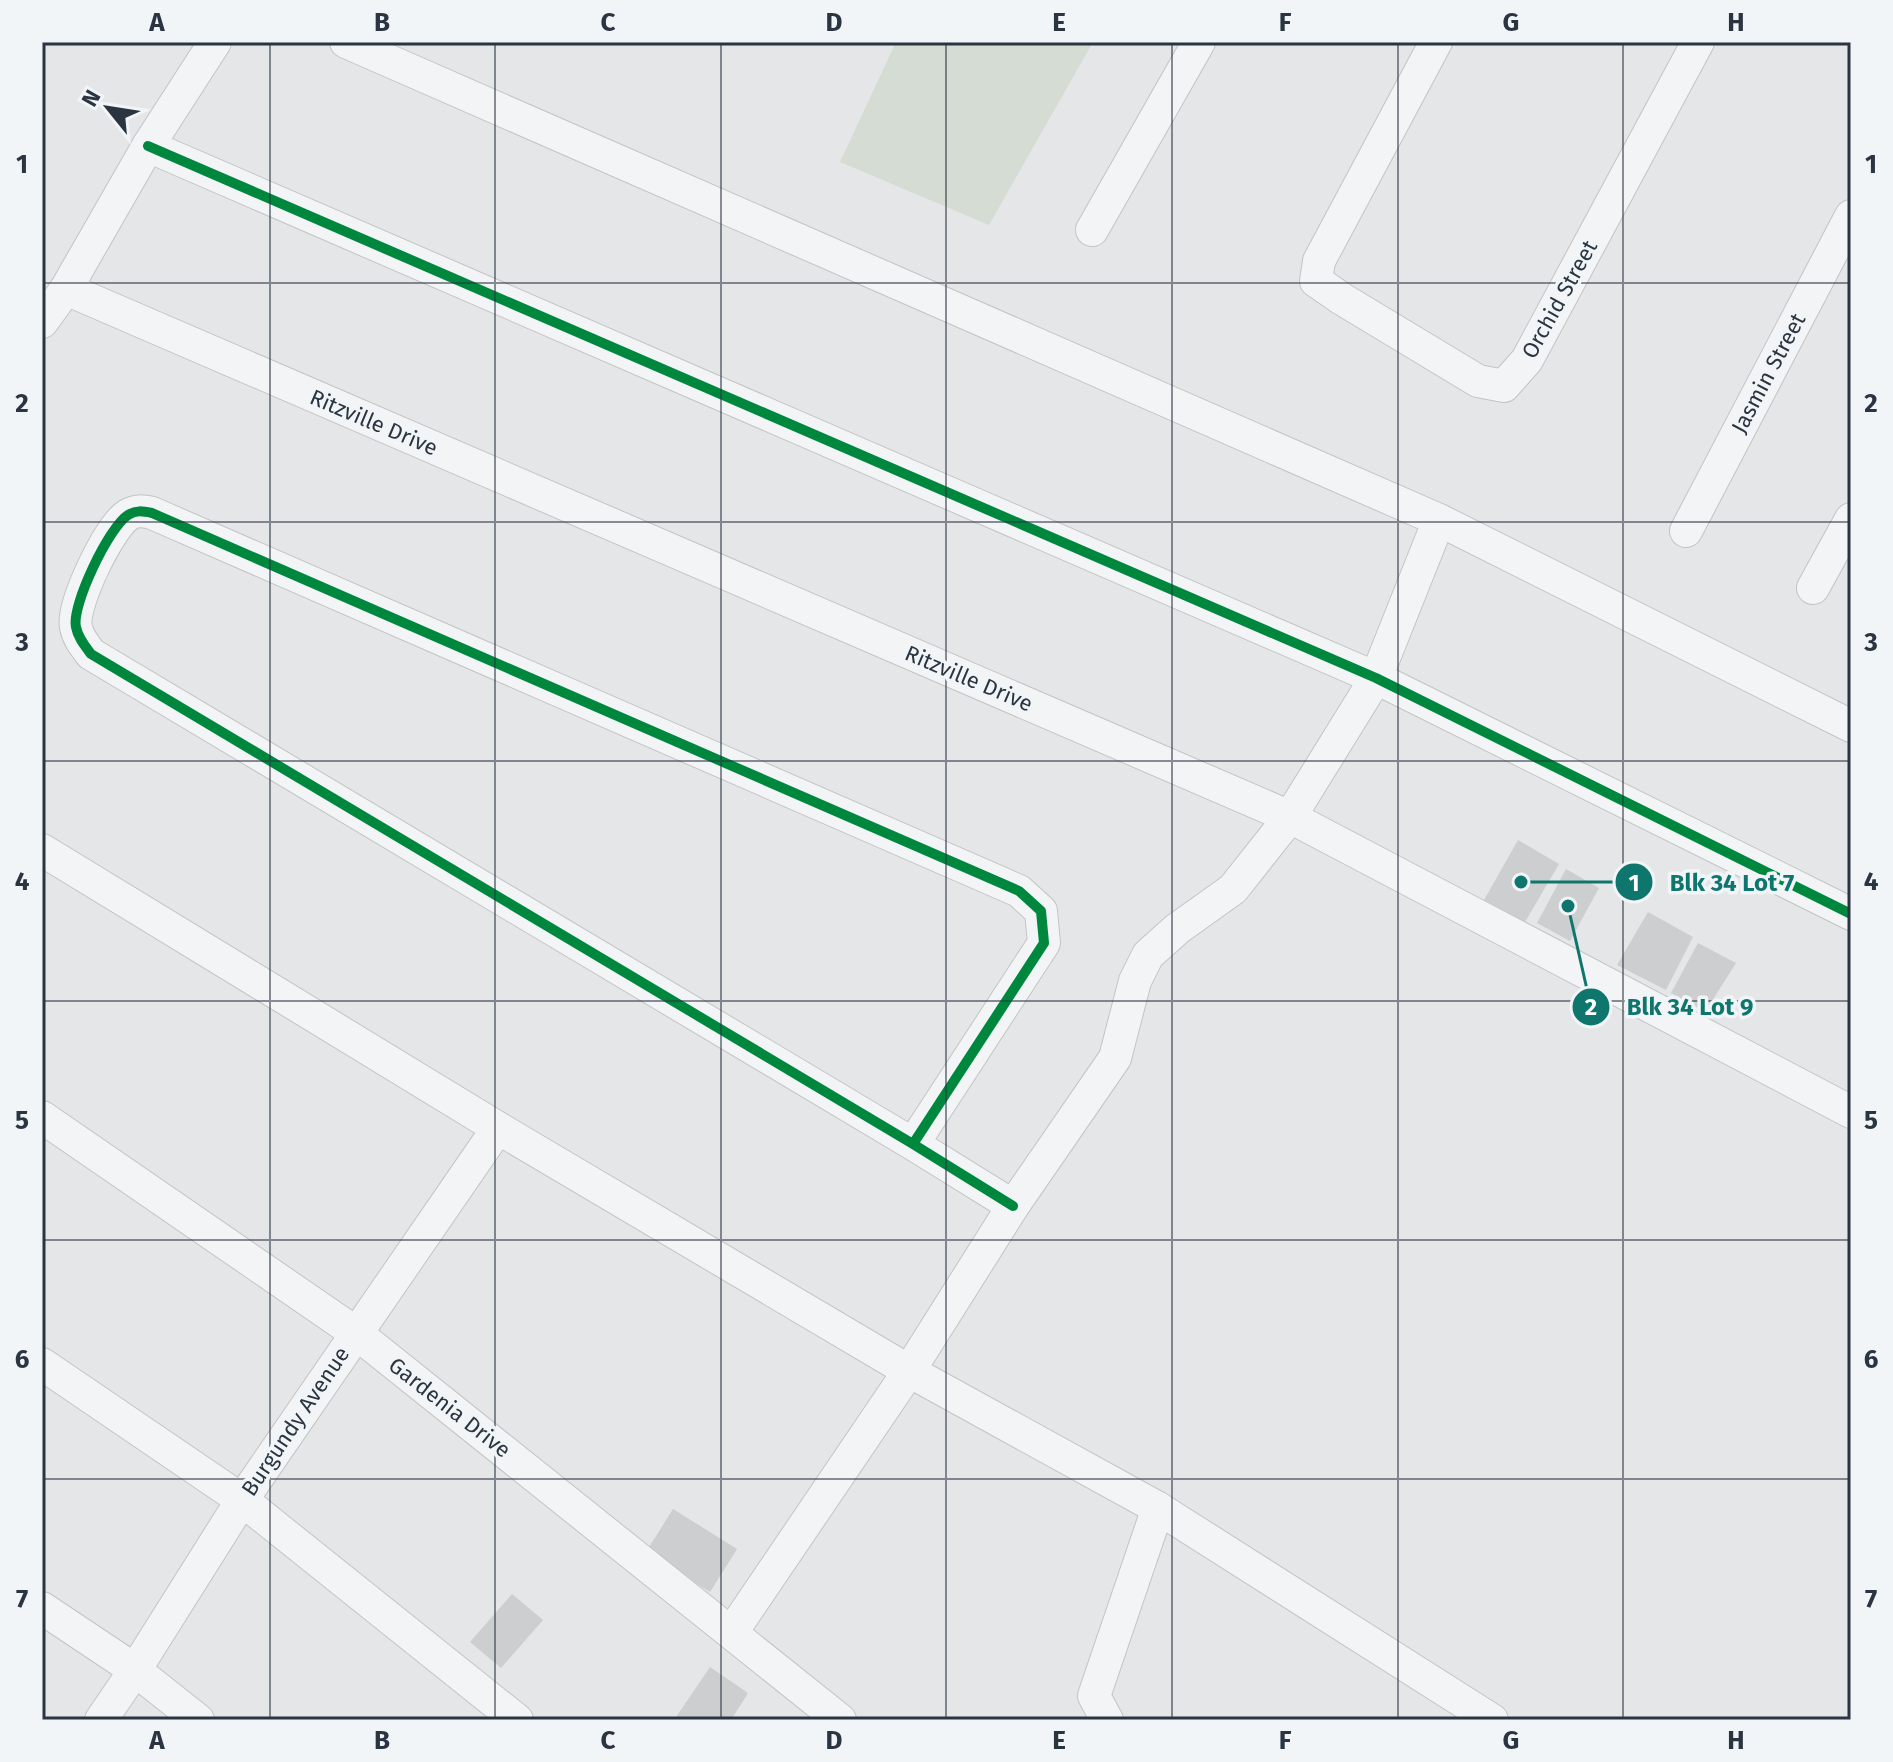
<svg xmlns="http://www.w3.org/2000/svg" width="1893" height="1762" viewBox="0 0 1893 1762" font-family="'Fira Sans',sans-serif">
<rect width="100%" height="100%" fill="#e4e6e8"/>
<path fill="#d5dcd4" d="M896,42H1093L989,225L840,162Z"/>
<g fill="#ccced0">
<path d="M1518,840L1559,864L1525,922L1484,900Z"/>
<path d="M1566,869L1599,888L1570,941L1537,923Z"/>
<path d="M1648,912L1693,937L1666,990L1617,965Z"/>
<path d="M1698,943L1736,963L1705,1012L1671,993Z"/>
<path d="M673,1509L737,1549L710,1592L646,1552Z"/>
<path d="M512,1594L543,1620L501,1668L470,1642Z"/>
<path d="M710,1667L748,1693L731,1720H674Z"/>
</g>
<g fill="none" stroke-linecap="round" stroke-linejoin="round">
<defs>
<g id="minor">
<path d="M346,42L1439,520L1851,726"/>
<path d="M1436,42L1319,261L1316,281L1342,299L1478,381L1504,386L1527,360L1698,42"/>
<path d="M148,146L1376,678L1851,914"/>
<path d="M1092,230L1199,42"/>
<path d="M66,289L1290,817L1851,1112"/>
<path d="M42,322L66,289L148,146L215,42"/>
<path d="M1686,531L1851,216"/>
<path d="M1813,588L1851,519"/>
<path d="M42,850L498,1128L909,1371L1158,1508L1492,1720"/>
<path d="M42,1117L356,1333L840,1720"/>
<path d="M913,1144L1044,943L1041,911L1019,891L152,513C142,511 136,510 128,515C109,527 71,606 76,627C78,638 85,646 91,654L913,1144L1013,1206"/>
<path d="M42,1364L242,1500L517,1720"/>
<path d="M42,1608L135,1670L198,1720"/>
<path d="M732,1632L909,1371L1013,1206L1115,1058L1135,981L1148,955L1177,929L1233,889L1290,817L1376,678L1439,520"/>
<path d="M101,1720L135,1670L242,1500L498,1128"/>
<path d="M1107,1720L1094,1696L1158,1508"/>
</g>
</defs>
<use href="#minor" stroke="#c2c4c6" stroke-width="34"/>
<use href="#minor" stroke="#f3f4f5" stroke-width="32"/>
<defs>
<g id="cycleway">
<path d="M148,146L1376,678L1851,914"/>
<path d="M913,1144L1044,943L1041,911L1019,891L152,513C142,511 136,510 128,515C109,527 71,606 76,627C78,638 85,646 91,654L913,1144L1013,1206"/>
</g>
</defs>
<use href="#cycleway" stroke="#f2f5f7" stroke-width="15"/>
<use href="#cycleway" stroke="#00873e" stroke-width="10"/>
</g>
<path fill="none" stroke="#2b3541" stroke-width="2" stroke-opacity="0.55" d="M270,42V1720M495,42V1720M721,42V1720M946,42V1720M1172,42V1720M1398,42V1720M1623,42V1720M42,283H1851M42,522H1851M42,761H1851M42,1001H1851M42,1240H1851M42,1479H1851"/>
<g text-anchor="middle" stroke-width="7" stroke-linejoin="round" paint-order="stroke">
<g font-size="22" fill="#2b3541" stroke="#f2f5f7">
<text transform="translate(1559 299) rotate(-61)" y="8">Orchid Street</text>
<text transform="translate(1768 373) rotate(-62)" y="8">Jasmin Street</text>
<text transform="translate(374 422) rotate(23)" y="8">Ritzville Drive</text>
<text transform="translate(969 678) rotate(23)" y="8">Ritzville Drive</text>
<text transform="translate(450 1407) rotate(38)" y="8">Gardenia Drive</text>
<text transform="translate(295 1421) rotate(-56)" y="8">Burgundy Avenue</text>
</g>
</g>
<path fill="none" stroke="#0f766e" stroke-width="3" d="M1521 882L1634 882M1568 906L1591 1007"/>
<g fill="#0f766e" stroke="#f2f5f7" stroke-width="3">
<circle cx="1521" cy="882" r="8"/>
<circle cx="1568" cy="906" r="8"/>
<circle cx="1634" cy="882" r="20"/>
<circle cx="1591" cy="1007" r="20"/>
</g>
<g font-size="24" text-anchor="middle" font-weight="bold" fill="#fff">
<text x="1634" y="891">1</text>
<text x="1591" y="1015">2</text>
</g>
<g font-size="24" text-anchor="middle" font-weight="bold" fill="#0f766e" stroke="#f2f5f7" stroke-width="7" stroke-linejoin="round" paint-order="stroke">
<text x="1732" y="891">Blk 34 Lot 7</text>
<text x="1690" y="1015">Blk 34 Lot 9</text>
</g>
<rect width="1893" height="1762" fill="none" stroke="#f2f5f7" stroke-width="88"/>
<g transform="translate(108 108) rotate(300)" stroke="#f2f5f7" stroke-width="6" paint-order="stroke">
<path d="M0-6L14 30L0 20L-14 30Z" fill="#2b3541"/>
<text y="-12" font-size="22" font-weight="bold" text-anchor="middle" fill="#2b3541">N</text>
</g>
<rect x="44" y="44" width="1805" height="1674" fill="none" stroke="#2b3541" stroke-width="3"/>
<g font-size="26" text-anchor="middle" font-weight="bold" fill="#2b3541">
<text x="157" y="31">A</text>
<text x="382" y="31">B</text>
<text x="608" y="31">C</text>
<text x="834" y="31">D</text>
<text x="1059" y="31">E</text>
<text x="1285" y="31">F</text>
<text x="1511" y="31">G</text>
<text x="1736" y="31">H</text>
<text x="22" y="173">1</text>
<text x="1871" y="173">1</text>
<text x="22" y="412">2</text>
<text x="1871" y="412">2</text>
<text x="22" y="651">3</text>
<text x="1871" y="651">3</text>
<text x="22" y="890">4</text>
<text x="1871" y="890">4</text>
<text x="22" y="1129">5</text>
<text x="1871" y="1129">5</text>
<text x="22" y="1368">6</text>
<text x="1871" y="1368">6</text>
<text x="22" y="1608">7</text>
<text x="1871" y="1608">7</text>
<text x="157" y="1749">A</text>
<text x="382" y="1749">B</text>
<text x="608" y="1749">C</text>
<text x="834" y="1749">D</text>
<text x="1059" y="1749">E</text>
<text x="1285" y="1749">F</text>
<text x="1511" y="1749">G</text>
<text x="1736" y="1749">H</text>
</g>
</svg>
